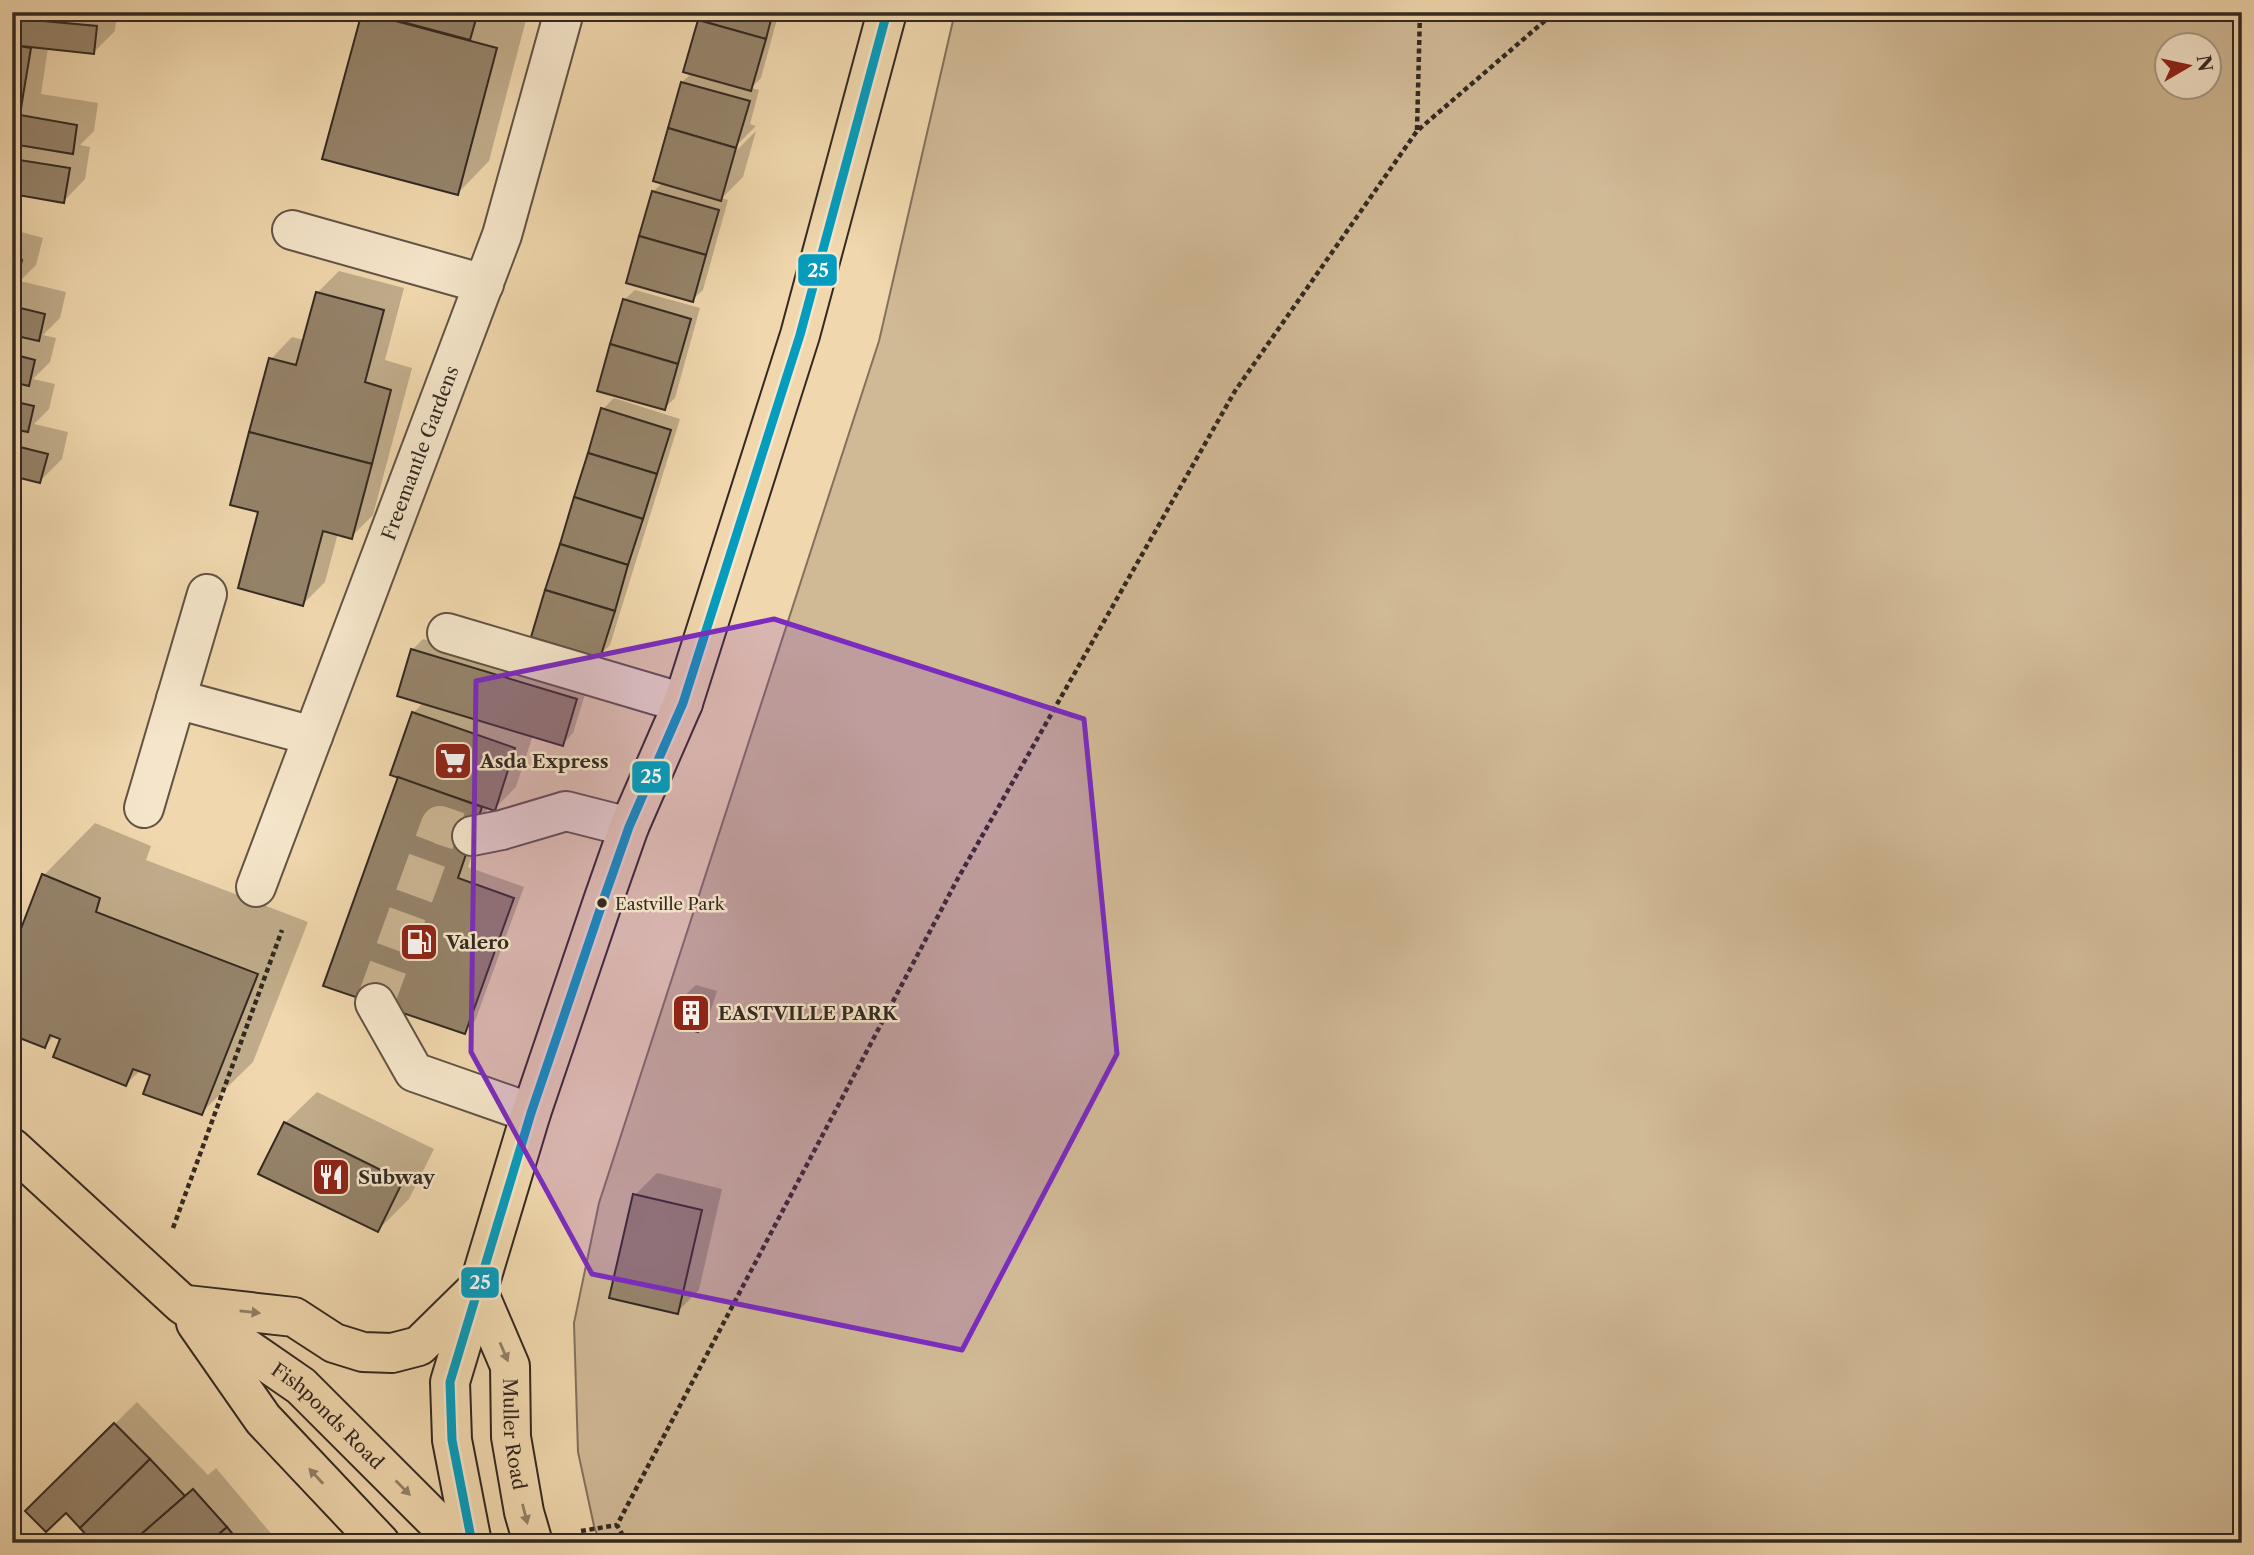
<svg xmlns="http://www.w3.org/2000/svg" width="2254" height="1555" viewBox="0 0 2254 1555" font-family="'Libre Caslon Text',serif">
<rect width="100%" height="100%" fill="#f0d7ad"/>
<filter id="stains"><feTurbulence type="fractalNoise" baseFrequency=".00286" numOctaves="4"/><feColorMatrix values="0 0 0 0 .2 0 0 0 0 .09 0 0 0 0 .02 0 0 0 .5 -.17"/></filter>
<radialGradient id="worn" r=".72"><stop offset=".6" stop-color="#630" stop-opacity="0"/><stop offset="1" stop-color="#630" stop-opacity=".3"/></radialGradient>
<path fill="#d0b995" stroke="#82715c" stroke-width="2" fill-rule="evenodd" d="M955,12H2242V1543H600L594,1526L578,1452L574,1323L599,1203L879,341ZM2166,46H2208V88H2166Z"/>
<g fill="#0003">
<path d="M12,12H117L115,31L93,53L48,48L41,94L98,103L94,131L80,145L90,147L85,179L64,201L23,194L14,230L43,238L36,265L20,281L66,292L60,318L43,335L56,338L50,362L33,379L55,384L49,409L34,424L68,432L62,459L40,481L19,476L12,496Z"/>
<path d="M364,12H512L527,16L489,161L458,193L324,157Z"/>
<path d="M702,12H779L761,78L751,88L759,90L750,124L756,126L729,153L732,155L756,131L743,177L722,198L728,200L703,290L692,300L653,192L663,182L682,82L692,73Z"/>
<path d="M339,271L404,288L385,360L412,368L373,515L351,537L338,533L325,582L303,604L260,511L271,359L292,337L304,340L317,293Z"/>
<path d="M635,290L700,308L675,398L664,408L624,300Z"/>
<path d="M614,398L680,419L610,645L599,656L603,409Z"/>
<path d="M423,639L587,688L573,733L563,744L533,735L516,787L494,809L488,807L468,867L524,887L475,1021L464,1032L400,776L413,713L424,702L412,650Z"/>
<path d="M95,823L151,846L146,860L308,922L253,1062L201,1113L152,1074L141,1070L126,1084L62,1038L55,1035L45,1046L44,875Z"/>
<path d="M696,985L717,991L708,1019L698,1030L677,1024L685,995Z"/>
<path d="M317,1092L434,1149L409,1199L378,1230L285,1123Z"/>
<path d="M657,1173L722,1189L699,1290L677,1312L635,1195Z"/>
<path d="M137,1402L208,1475L216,1468L279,1543H95L66,1510L27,1511Z"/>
</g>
<g fill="#95836a" stroke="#332922" stroke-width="2">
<path d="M12,12H34L33,20L97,26L94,54L12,45Z"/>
<path d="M362,12L497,48L458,195L322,159Z"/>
<path d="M402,12H478L470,40L399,21Z"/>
<path d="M700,12H773L766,39L698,20Z"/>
<path d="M698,20L766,39L751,91L683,72Z"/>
<path d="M12,45L31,48L23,96L12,95Z"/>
<path d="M681,82L750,101L736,148L668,128Z"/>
<path d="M12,95L23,96L20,115L77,125L73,154L12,144Z"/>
<path d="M668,128L736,148L721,201L653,181Z"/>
<path d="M12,144L16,145L13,159L70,168L64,203L12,194Z"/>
<path d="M652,191L719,210L706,255L639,236Z"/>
<path d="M639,236L706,255L693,302L626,283Z"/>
<path d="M12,257L22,260L15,289L12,288Z"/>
<path d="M316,292L384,310L365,382L391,390L372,464L249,432L269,358L296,365Z"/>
<path d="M623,299L691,319L678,364L610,344Z"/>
<path d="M12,306L45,314L39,341L12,335Z"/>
<path d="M610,344L678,364L665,410L597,391Z"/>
<path d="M12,354L35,360L29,386L12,382Z"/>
<path d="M12,401L34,406L28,432L12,429Z"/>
<path d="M601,408L671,430L657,474L588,453Z"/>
<path d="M249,432L372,464L352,539L323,531L303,606L238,588L258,512L230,505Z"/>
<path d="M12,445L48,454L40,483L12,476Z"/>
<path d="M588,453L657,474L643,519L574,497Z"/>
<path d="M574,497L643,519L628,565L560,544Z"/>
<path d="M560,544L628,565L615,611L545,590Z"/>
<path d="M545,590L615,611L600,658L531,637Z"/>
<path d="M411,649L577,699L563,746L397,696Z"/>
<path d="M412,712L515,748L495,811L390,775Z"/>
<path d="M398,777L482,807L458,878L514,898L465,1034L323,986Z"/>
<path d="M42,874L100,898L96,912L258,974L202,1115L143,1094L150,1075L133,1069L126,1086L53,1057L60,1039L50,1035L45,1048L12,1035V952Z"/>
<path d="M683,995L707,1001L698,1032L674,1025Z"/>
<path d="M284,1122L403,1181L378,1232L258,1174Z"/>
<path d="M633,1194L702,1210L678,1314L609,1298Z"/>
<path d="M114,1423L150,1459L80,1528L66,1513L46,1532L25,1511Z"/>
<path d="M150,1459L185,1496L131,1543H93L80,1528Z"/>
<path d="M193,1489L227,1527L209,1543H131Z"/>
<path d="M227,1527L240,1543H209Z"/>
</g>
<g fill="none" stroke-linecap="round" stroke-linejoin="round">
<path stroke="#cab491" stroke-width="38" stroke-dasharray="38 19" stroke-linecap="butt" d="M375,1003L440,825L472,836"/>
<defs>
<g id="minor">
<path d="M292,230L484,284"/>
<path d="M447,633L683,703"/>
<path d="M176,699L313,736"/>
<path d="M144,808L207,594"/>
<path d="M472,836L502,830L566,811L629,827"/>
<path id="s1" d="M256,887L502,235L564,12"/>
<path d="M375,1003L414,1072L531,1113"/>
</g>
<g id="major">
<path id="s2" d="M12,1148L182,1304L301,1386L458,1543"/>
<path id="s3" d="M477,1289L510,1366L511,1437L524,1512L533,1543"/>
<path d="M187,1305L294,1317L334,1343L363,1352L392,1353L419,1346L475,1291"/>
<path d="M196,1323L263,1419L380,1543"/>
<path d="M472,1543L452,1440L450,1382L531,1113L604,898L629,827L683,703L800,335L887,12"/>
</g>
</defs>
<use href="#minor" stroke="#625445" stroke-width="42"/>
<use href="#major" stroke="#332922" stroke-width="42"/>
<g stroke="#332922" stroke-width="4.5" stroke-dasharray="5 3.5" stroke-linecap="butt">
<path d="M1417,130L1420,12"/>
<path d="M173,1228L282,930"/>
<path d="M581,1531L617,1525"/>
<path d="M627,1543L617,1525L957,880L1235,391L1417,131L1555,12"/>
</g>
<use href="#minor" stroke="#f5e5ca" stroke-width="38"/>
<use href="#major" stroke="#f0d7ad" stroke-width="38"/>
<defs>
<path id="bus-1" d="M472,1543L452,1440L450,1382L531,1113L604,898L629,827L683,703L800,335L887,12"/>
</defs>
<use href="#bus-1" stroke="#f5e5ca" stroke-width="14"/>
<use href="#bus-1" stroke="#059cbd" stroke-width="9"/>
</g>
<defs><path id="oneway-solid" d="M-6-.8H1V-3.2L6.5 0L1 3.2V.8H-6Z" transform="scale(1.75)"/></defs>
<g fill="#928068">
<use href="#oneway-solid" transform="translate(250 1312) rotate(6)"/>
<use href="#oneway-solid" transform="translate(504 1352) rotate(67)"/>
<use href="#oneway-solid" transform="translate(316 1476) rotate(-133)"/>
<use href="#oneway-solid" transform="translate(403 1488) rotate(45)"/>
<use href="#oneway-solid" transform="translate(525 1514) rotate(76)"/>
</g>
<path fill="#7b2cbf" fill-opacity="0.2" stroke="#7b2cbf" stroke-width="5" stroke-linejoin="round" d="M774,619L1084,719L1117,1054L962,1350L592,1274L471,1052L476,681Z"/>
<defs>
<symbol id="supermarket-square" viewBox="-11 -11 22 22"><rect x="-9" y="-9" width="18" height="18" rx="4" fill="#8f2418" stroke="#f5e5ca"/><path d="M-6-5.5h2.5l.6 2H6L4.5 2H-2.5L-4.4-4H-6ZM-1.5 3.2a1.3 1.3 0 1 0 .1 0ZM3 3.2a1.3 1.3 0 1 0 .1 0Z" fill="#fff"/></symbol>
<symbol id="fuel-square" viewBox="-11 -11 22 22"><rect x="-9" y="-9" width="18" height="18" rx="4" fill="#8f2418" stroke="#f5e5ca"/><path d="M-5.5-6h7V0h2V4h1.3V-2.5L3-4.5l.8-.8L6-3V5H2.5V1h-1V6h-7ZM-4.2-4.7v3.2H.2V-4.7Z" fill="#fff"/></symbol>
<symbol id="building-square" viewBox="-11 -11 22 22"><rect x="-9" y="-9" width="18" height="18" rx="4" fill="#8f2418" stroke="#f5e5ca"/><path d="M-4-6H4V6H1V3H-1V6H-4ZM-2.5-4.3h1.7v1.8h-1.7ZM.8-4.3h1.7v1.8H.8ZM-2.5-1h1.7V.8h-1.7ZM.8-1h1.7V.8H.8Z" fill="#fff"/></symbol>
<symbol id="restaurant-square" viewBox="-11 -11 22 22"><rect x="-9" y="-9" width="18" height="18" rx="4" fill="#8f2418" stroke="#f5e5ca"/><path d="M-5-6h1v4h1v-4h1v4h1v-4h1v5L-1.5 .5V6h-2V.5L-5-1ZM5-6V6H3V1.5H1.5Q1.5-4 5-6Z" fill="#fff"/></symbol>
</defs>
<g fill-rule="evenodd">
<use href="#supermarket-square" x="431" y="739" width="44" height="44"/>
<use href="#fuel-square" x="397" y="920" width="44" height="44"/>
<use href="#building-square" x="669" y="991" width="44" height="44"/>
<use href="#restaurant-square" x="309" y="1155" width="44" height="44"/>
</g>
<circle fill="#332922" stroke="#f5e5ca" stroke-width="2.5" cx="602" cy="903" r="6"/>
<g text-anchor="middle" stroke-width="5" stroke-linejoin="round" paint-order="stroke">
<g font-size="17" fill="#332922" stroke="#f5e5ca" text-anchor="start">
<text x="615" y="910">Eastville Park</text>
</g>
<g font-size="19" fill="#332922" stroke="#f5e5ca">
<text dy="7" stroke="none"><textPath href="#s1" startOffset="464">Freemantle Gardens</textPath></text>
<text dy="7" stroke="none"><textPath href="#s2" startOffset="415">Fishponds Road</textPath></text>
<text dy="7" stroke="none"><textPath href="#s3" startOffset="152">Muller Road</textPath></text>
</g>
<g font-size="19" font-weight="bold" fill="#332922" stroke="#f5e5ca" text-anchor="start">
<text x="480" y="768">Asda Express</text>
<text x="446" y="949">Valero</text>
<text x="718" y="1020">EASTVILLE PARK</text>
<text x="358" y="1184">Subway</text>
</g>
</g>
<g stroke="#f5e5ca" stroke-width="2.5">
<rect x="797" y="253" width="41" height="34" rx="7" fill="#059cbd"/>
<rect x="631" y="760" width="40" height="34" rx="7" fill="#059cbd"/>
<rect x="460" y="1266" width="40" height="33" rx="7" fill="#059cbd"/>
</g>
<g font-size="19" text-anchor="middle" font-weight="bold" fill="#fff">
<text x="818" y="277">25</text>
<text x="651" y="783">25</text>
<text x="480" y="1289">25</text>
</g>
<rect width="2254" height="1555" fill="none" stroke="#f0d7ad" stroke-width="42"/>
<rect x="14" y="14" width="2226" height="1527" fill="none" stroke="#332922" stroke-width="3.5"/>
<rect x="21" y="21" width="2212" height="1513" fill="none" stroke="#332922" stroke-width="2"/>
<g transform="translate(2188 66) rotate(81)"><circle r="33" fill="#f5e5ca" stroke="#a79a87" stroke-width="2"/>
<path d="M0-5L12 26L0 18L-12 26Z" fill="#8f2418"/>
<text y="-10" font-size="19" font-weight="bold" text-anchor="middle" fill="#332922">N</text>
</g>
<rect width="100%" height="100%" filter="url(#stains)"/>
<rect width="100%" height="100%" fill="url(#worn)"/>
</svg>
